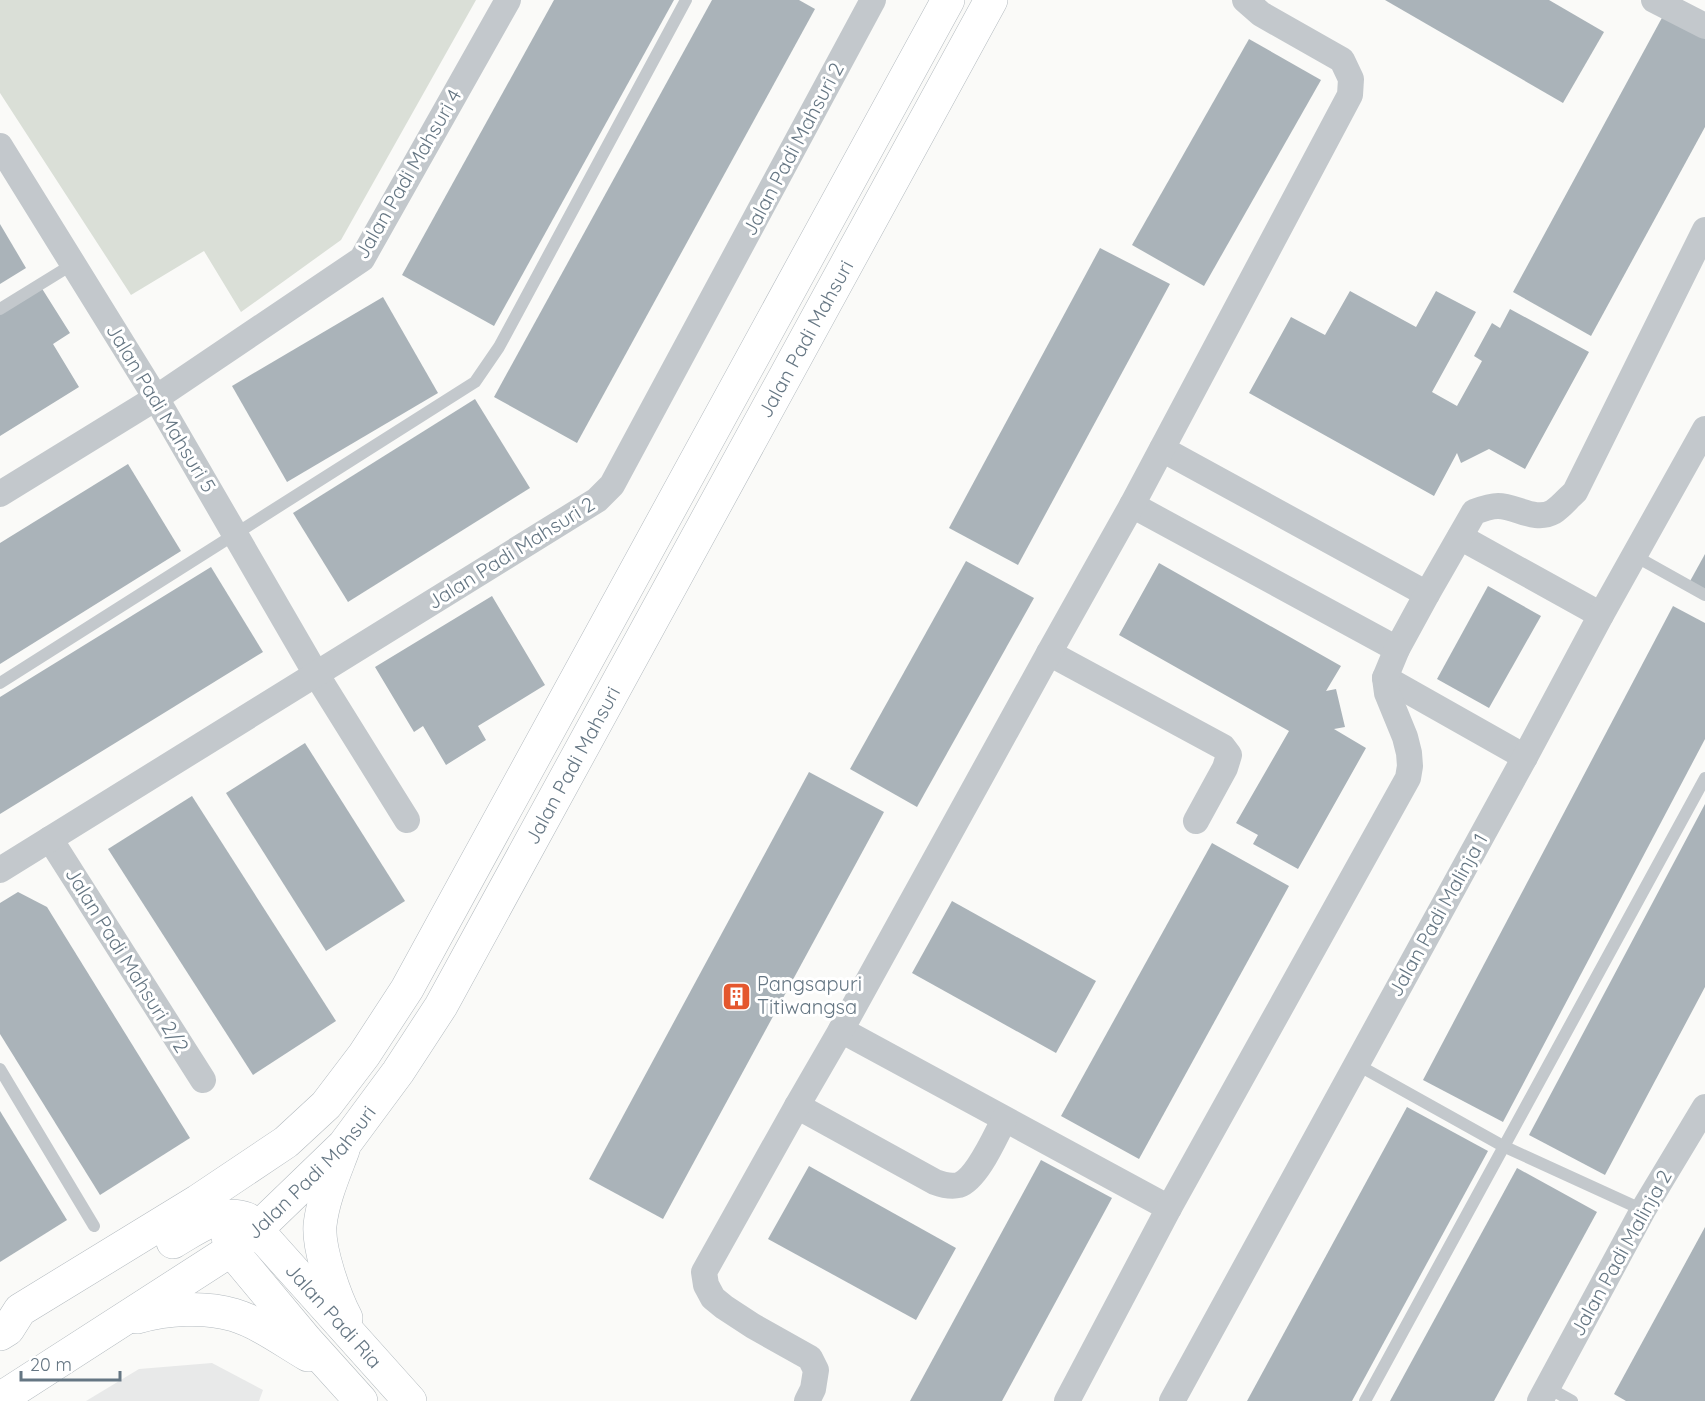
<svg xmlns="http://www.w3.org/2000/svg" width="1705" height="1401" viewBox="0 0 1705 1401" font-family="Quicksand,sans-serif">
<rect width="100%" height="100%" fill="#fafaf8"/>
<path fill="#e8e9e9" d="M212,1363L263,1390L259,1401H86L139,1369Z"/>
<path fill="#dadfd7" d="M0,0H476L341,240L241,312L204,251L131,295L0,93Z"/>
<g fill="#aab3b9">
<path d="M554,0H674L494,326L402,275Z"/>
<path d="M712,0H799L815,9L577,443L494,397Z"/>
<path d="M1385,0H1549L1604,32L1563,103Z"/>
<path d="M1664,14L1705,36V127L1591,336L1513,292Z"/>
<path d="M1249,39L1321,80L1204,286L1132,245Z"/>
<path d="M0,224L26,268L0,284Z"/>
<path d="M1100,248L1170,284L1018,565L949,528Z"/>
<path d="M41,287L70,333L53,344L79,387L0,436V312Z"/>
<path d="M1350,291L1416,327L1436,291L1476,312L1432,392L1457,406L1482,361L1474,356L1492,323L1500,328L1510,309L1589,352L1525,469L1489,449L1461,463L1457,453L1434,496L1249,393L1291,317L1325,335Z"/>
<path d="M383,297L438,393L287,482L232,386Z"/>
<path d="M475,399L530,488L348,602L293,513Z"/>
<path d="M128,464L181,551L0,664V543Z"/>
<path d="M1705,554V591L1689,583Z"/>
<path d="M966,561L1034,598L917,807L850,769Z"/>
<path d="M1159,563L1341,666L1326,691L1336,689L1345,727L1334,729L1366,748L1298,869L1253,844L1258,835L1236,823L1289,731L1119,635Z"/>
<path d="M211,567L263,652L0,814V697Z"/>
<path d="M1488,586L1541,616L1489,708L1437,679Z"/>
<path d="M492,596L545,685L478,726L486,740L446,765L423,726L414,732L375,667Z"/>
<path d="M1673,606L1705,623V739L1503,1122L1423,1080Z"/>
<path d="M305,743L405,901L326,951L226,793Z"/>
<path d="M809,772L884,812L663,1219L589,1179Z"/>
<path d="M192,796L336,1021L253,1075L108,849Z"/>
<path d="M1705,804V987L1605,1175L1529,1135Z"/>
<path d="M1212,843L1289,886L1139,1159L1061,1116Z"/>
<path d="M18,892L47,907L190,1138L100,1195L0,1034V903Z"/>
<path d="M952,901L1096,981L1056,1053L912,973Z"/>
<path d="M1407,1107L1488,1151L1352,1401H1247Z"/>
<path d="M0,1111L67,1220L0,1262Z"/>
<path d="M1041,1160L1112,1198L1002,1401H910Z"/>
<path d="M809,1166L956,1248L916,1320L768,1239Z"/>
<path d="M1517,1168L1597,1212L1494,1401H1390Z"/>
<path d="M1705,1227V1401H1626L1614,1394Z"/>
</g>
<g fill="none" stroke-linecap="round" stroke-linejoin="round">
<defs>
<g id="secondary">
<path d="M343,1150C334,1174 323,1199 320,1225C318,1249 335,1297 346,1318"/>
<path d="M226,1228L231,1250L306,1340L361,1401"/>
<path id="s1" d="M173,1242C195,1229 221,1209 247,1219L410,1401"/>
<path d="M137,1317C167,1309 203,1306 234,1315C260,1323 284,1341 308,1355"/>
<path d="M0,1334L8,1329L20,1310L198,1201L286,1142L326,1105L364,1055L407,989L948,0"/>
<path id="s2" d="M0,1399L231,1250L257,1229L344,1145L398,1072L441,1006L991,0"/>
</g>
</defs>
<use href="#secondary" stroke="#b3babf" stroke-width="34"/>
<g stroke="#c3c8cc" stroke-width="12">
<path d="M0,309L73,264"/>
<path d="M1635,556L1705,595"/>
<path d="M0,683L475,382L499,347L686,0"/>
<path d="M1356,1064L1503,1146L1643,1210"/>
<path d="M0,1069L94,1226"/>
<path d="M1547,1387L1572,1401"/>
<path d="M1365,1401L1705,778"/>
</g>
<g stroke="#c3c8cc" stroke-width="26">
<path d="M1654,0L1705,26"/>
<path d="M0,146L156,398L316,674L407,820"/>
<path d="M1162,449L1427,594"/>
<path d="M0,494L156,398L362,259L508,0"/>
<path d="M1132,505L1397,649"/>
<path d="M1460,537L1601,615"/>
<path d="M1049,653L1223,747L1229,755L1225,768L1196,821"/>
<path d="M1385,678L1525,757"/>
<path d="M50,839L203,1080"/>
<path d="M0,870L597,500L612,485L873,0"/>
<path d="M841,1030L1169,1208"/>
<path d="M797,1106L935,1182C943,1185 951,1187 959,1185C977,1179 995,1137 1004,1120"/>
<path d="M807,1401L813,1389L816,1370L810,1358L753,1326L724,1307L713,1298L706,1285L704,1272L797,1106L841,1030L1049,653L1132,505L1350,95L1351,79L1342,60L1261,14L1245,0"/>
<path d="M1067,1401L1169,1208L1408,778L1410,766L1409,753L1405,737L1387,693L1385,678L1397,649L1427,594L1474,512C1482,509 1490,506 1498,506C1516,506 1535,522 1553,512C1561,507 1568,498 1575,492L1705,230"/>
<path d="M1172,1401L1525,757L1601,615L1705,429"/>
<path d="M1540,1401L1643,1210L1705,1107"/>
</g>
<use href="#secondary" stroke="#fff" stroke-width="33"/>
</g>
<defs>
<symbol id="building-square" viewBox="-11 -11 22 22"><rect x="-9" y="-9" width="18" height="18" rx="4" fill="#e4572e" stroke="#fff"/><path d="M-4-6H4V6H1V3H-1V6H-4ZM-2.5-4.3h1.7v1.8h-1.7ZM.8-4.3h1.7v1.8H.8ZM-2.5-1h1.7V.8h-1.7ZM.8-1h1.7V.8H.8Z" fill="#fff"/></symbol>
</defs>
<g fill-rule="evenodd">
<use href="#building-square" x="720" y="980" width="33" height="33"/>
</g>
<g text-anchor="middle" stroke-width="6" stroke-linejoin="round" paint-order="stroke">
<g font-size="20" fill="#657683" stroke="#fff">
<text transform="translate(793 149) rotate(-62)" y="7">Jalan Padi Mahsuri 2</text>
<text transform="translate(408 174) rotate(-60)" y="7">Jalan Padi Mahsuri 4</text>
<text dy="7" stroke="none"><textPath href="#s2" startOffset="1359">Jalan Padi Mahsuri</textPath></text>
<text transform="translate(161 408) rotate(59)" y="7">Jalan Padi Mahsuri 5</text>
<text transform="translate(511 553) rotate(-32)" y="7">Jalan Padi Mahsuri 2</text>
<text dy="7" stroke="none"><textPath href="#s2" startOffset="873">Jalan Padi Mahsuri</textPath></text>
<text transform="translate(1438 915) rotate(-61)" y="7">Jalan Padi Malinja 1</text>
<text transform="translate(127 960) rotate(58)" y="7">Jalan Padi Mahsuri 2/2</text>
<text dy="7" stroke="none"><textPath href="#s2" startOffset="387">Jalan Padi Mahsuri</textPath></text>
<text transform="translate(1621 1253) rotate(-61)" y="7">Jalan Padi Malinja 2</text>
<text dy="7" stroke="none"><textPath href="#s1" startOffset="210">Jalan Padi Ria</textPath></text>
</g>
<g font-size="20" fill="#657683" stroke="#fff" text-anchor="start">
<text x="757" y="991">Pangsapuri<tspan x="757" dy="23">Titiwangsa</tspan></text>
</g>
</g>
<path d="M21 1371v9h99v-9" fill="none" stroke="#657683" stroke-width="3"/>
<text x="30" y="1371" font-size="18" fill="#657683" stroke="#ffffff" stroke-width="4.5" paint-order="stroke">20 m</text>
</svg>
